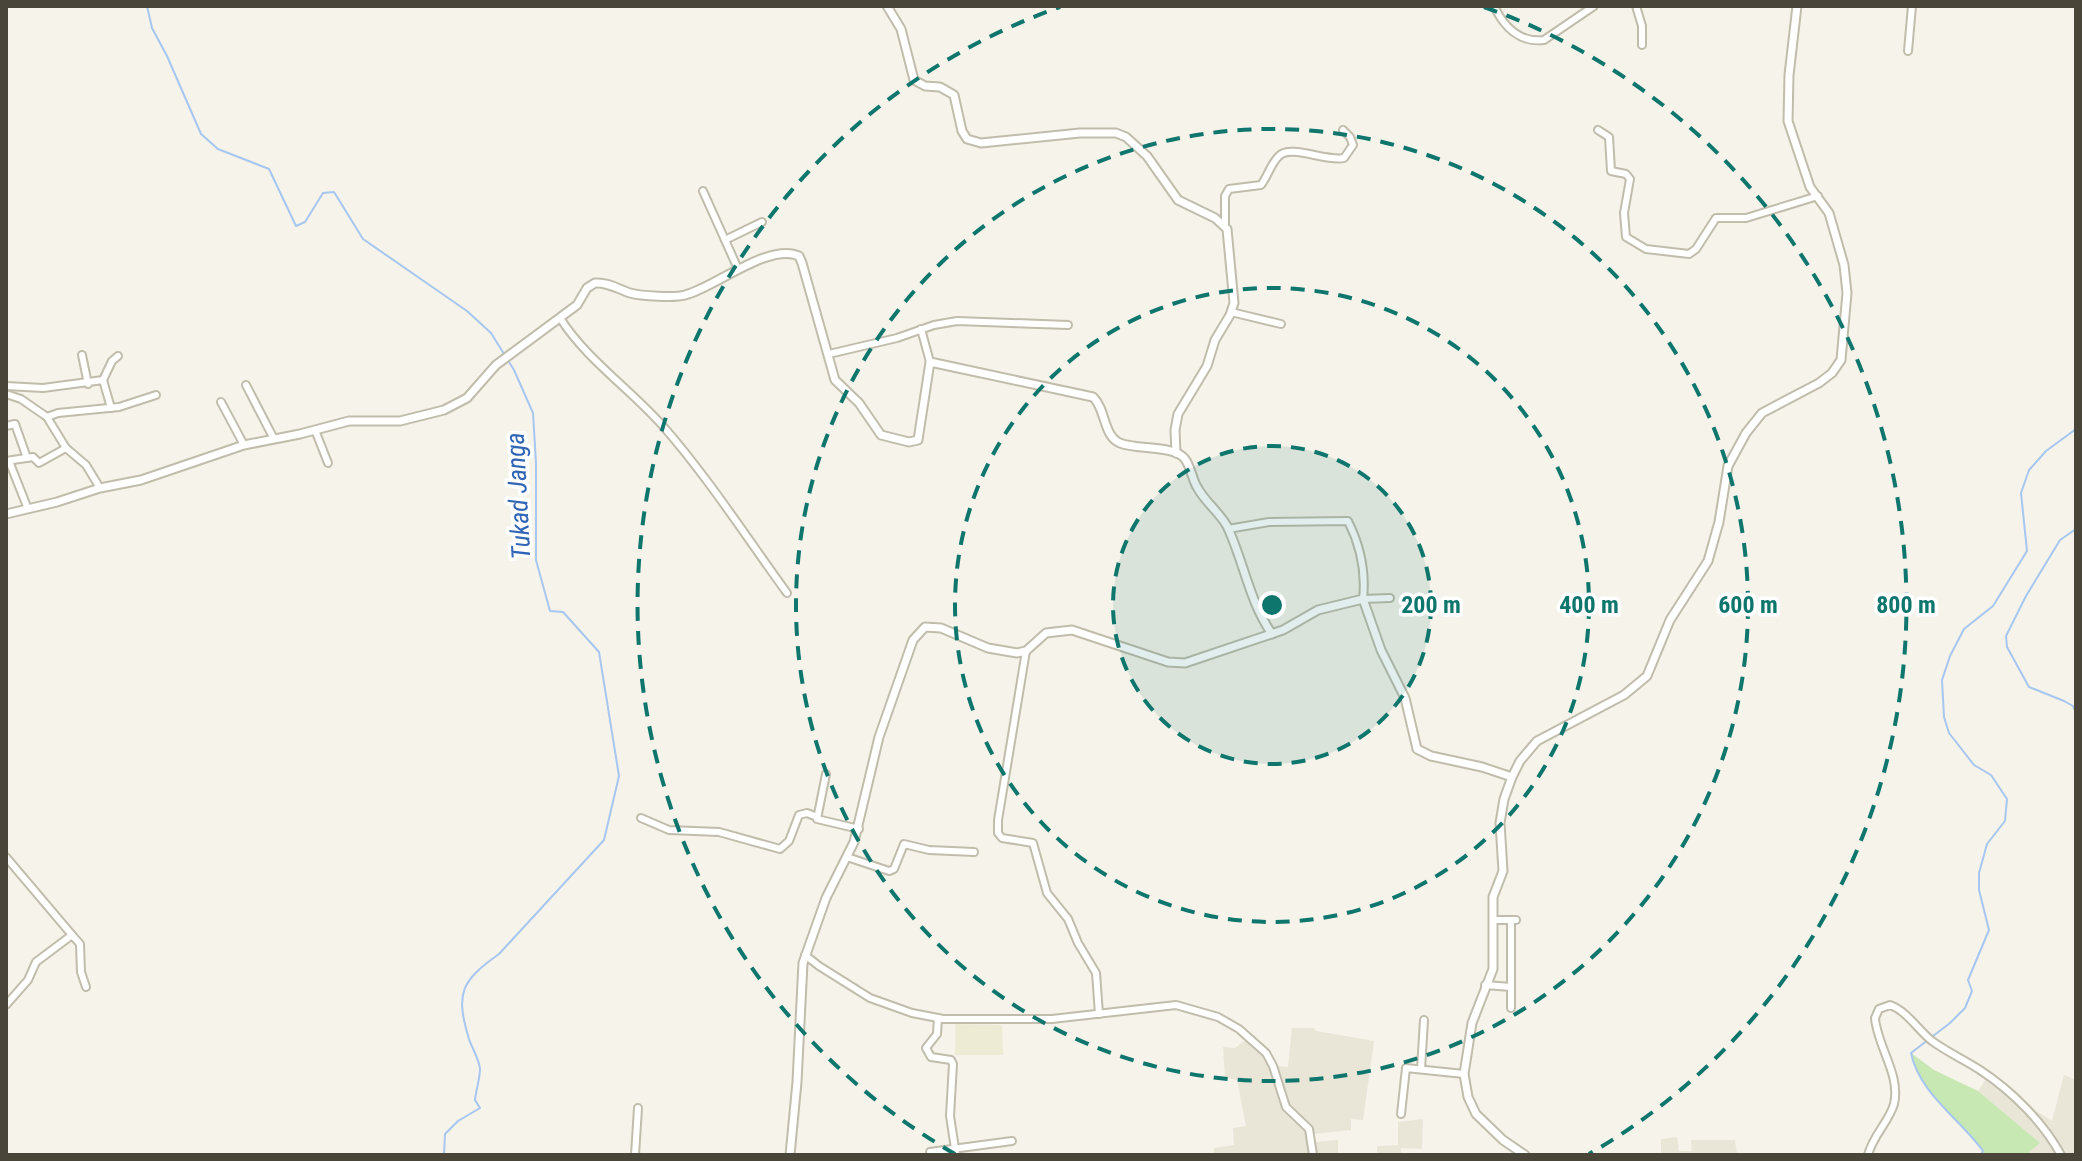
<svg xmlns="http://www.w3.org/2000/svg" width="2082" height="1161" viewBox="0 0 2082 1161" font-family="'Roboto Condensed',sans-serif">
<rect width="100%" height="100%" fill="#f5f3ea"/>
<g fill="#e9e6d8">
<path d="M1292,1028H1314L1316,1031L1374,1041L1363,1120L1351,1119V1130L1313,1134L1314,1142L1338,1140V1155H1214V1148L1234,1145L1233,1128L1246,1126L1237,1080L1225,1077L1223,1047L1235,1048L1244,1041L1258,1040L1265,1045L1277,1066L1288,1067Z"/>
<path d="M2064,1075L2076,1080V1155H2032L2029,1152L2039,1143L1978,1091L1986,1079L2052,1121Z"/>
<path d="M1423,1119L1422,1149L1401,1148V1155H1377V1146L1398,1145V1122Z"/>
<path d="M1677,1137L1679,1151H1692L1691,1140H1735L1737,1155H1661V1139Z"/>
</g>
<path fill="#eeebd4" d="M955,1024L1002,1025L1003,1055H955Z"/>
<path fill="#c7e8b3" d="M1911,1053L1934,1070L1978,1091L2040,1143L2029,1152L2032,1155H1981L1983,1151C1960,1119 1919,1093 1911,1053Z"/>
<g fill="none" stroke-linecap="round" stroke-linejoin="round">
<g stroke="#a7c6f0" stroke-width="2">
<path d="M147,6L152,28L167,56L201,134L218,149L269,169L296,226L305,222L323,193L334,192L363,239L467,311L491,333L514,370L533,413L536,463V560L550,611L563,612L599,652L619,776L604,840L499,954C461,981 455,993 469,1039C472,1048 479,1059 480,1069C480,1078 476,1090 475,1100L480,1108L458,1121L445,1134L444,1155"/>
<path d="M2076,529L2060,540L2026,596L2006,636L2007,647L2029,687L2064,701L2073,706L2076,713"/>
<path d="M1981,1155L1983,1151C1960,1119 1919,1093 1911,1053L1950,1023L1965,1008L1972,991L1968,980L1989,930L1979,890V873L1987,844L2005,821L2007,799L1991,775L1974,765L1949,733L1944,717L1942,680L1950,656L1964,629L1993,606L2027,551L2021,493L2029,470L2046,451L2076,429"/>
</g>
<defs>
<g id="minor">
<path d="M1494,6C1504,27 1520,43 1544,40L1594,6"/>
<path d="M1636,6L1642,26V45"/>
<path d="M1908,51L1912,6"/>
<path d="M1598,130L1609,137L1611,171L1626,174L1630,179L1624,213L1626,237L1646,249L1689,254L1696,249L1716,218H1746L1818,196"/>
<path d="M703,191L738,269"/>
<path d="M1225,226V196L1229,189L1261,185C1268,176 1271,163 1279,156C1290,144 1327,162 1344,158L1353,145L1350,137L1343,130"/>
<path d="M725,240L762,222"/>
<path d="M1231,312L1281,324"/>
<path d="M560,318C587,360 629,388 662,425C707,476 747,538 787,593"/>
<path d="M921,329L930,362"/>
<path d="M829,354L897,338L934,325L957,321L1068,325"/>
<path d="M82,355L88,384"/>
<path d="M103,380L112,361L118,356"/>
<path d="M246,385L274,439"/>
<path d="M6,386L43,388L103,380L111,408"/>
<path d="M6,394L21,399L47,417L66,448L86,465L100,488"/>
<path d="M221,402L244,445"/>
<path d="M47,417L58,413L119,407L156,395"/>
<path d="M6,426L15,424L27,458"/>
<path d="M315,430L328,463"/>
<path d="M6,461L33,457L39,463L66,448"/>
<path d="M9,461L28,509"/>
<path d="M1228,529L1269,522L1348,521C1360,545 1366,572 1363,599L1390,598"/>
<path d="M1026,651L998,820V833L1002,838L1033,843L1047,893L1068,919L1078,943L1096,973L1099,1014"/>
<path d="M826,774L817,819L859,829"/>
<path d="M641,818L669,830L719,832L780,849L789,841L799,815L807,813L817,817"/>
<path d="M6,857L72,935"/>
<path d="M847,857L889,871L894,869L904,844L929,850L974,852"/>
<path d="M1494,920H1516"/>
<path d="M805,955L819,966L870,998L912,1013L943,1019H1052L1176,1005L1218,1017L1239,1029L1266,1053L1273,1066L1286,1107L1309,1129L1313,1155"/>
<path d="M1485,985L1511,987"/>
<path d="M6,1005L28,980L36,962L72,935L80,944L81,972L86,987"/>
<path d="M1511,1008V920"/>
<path d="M938,1018L937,1034L926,1048L931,1057L951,1060L953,1064L950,1116L956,1155"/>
<path d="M1421,1069L1424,1020"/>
<path d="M1401,1114L1406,1068L1464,1074"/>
<path d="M930,1152L1012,1141"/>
<path d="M635,1155L638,1108"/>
<path d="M1868,1155C1873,1135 1889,1122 1894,1104C1901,1075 1877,1046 1875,1018L1879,1009L1890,1005C1907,1011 1918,1030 1932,1041C1947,1052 1965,1060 1980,1070C2012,1091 2043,1122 2061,1155"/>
</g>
<g id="tertiary">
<path d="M887,6L901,29L914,80L925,86L940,87L954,95L962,131L967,139L981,143L1080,133H1116L1126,137L1147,156L1178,200L1215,218L1227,229L1234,303L1230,315L1215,340L1207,366L1178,414L1175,430L1176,453"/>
<path d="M6,514L57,502L100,488L141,480L244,445L300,434L349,421H400L444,410L467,398L496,365L577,305L587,288L595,283C608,282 618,289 630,293C641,296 675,298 685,295C714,288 769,242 799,256L802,263L835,380L859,403L881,435L909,442L918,440L930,362L1093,397C1106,409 1103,436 1120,443C1136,450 1175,445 1185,459C1191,467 1192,479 1197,487C1205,502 1219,512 1227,526C1244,562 1249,601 1272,634"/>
<path d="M790,1155L797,1082L803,963L826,898L854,842L879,737L913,640L925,627L941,628L988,648L1017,653L1026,651L1046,633L1072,630L1168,662L1185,663L1283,630L1318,610L1363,599L1381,650L1405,698L1417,749L1431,756L1482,767L1512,777"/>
<path d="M1525,1155L1503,1140L1476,1114L1468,1097L1464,1074L1472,1023L1493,969V897L1503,871L1500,823L1504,799L1512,777L1520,761L1537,741L1624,695L1647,676L1670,620L1708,561L1719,522L1728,466L1746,433L1762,413L1819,383L1832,373L1841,360L1847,293L1844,265L1829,213L1810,187L1788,121L1789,75L1797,6"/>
</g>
</defs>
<use href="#minor" stroke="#c0bdac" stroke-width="10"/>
<use href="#tertiary" stroke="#c0bdac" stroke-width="11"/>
<use href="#minor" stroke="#fff" stroke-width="6"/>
<use href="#tertiary" stroke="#fff" stroke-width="7"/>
</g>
<circle cx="1272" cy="605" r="159" fill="#0f766e" fill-opacity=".12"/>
<g fill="none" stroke="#0f766e" stroke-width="4" stroke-dasharray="14 10">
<circle cx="1272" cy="605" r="159"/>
<circle cx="1272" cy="605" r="317"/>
<circle cx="1272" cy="605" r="476"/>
<path d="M955 1154A634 634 0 0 1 1060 7M1484 7A634 634 0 0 1 1589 1154"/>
</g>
<g text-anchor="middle" stroke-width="7" stroke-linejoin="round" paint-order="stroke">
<g font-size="26" font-style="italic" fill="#3065b5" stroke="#fff">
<text transform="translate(518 496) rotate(-93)" y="9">Tukad Janga</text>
</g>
</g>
<circle cx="1272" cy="605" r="12" fill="#0f766e" stroke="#fff" stroke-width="4"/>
<g font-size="24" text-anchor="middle" font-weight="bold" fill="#0f766e" stroke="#fff" stroke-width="7" stroke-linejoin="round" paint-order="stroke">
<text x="1431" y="613">200 m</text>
<text x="1589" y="613">400 m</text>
<text x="1748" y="613">600 m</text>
<text x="1906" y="613">800 m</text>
</g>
<rect width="2082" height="1161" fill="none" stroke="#494538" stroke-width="16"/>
</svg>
